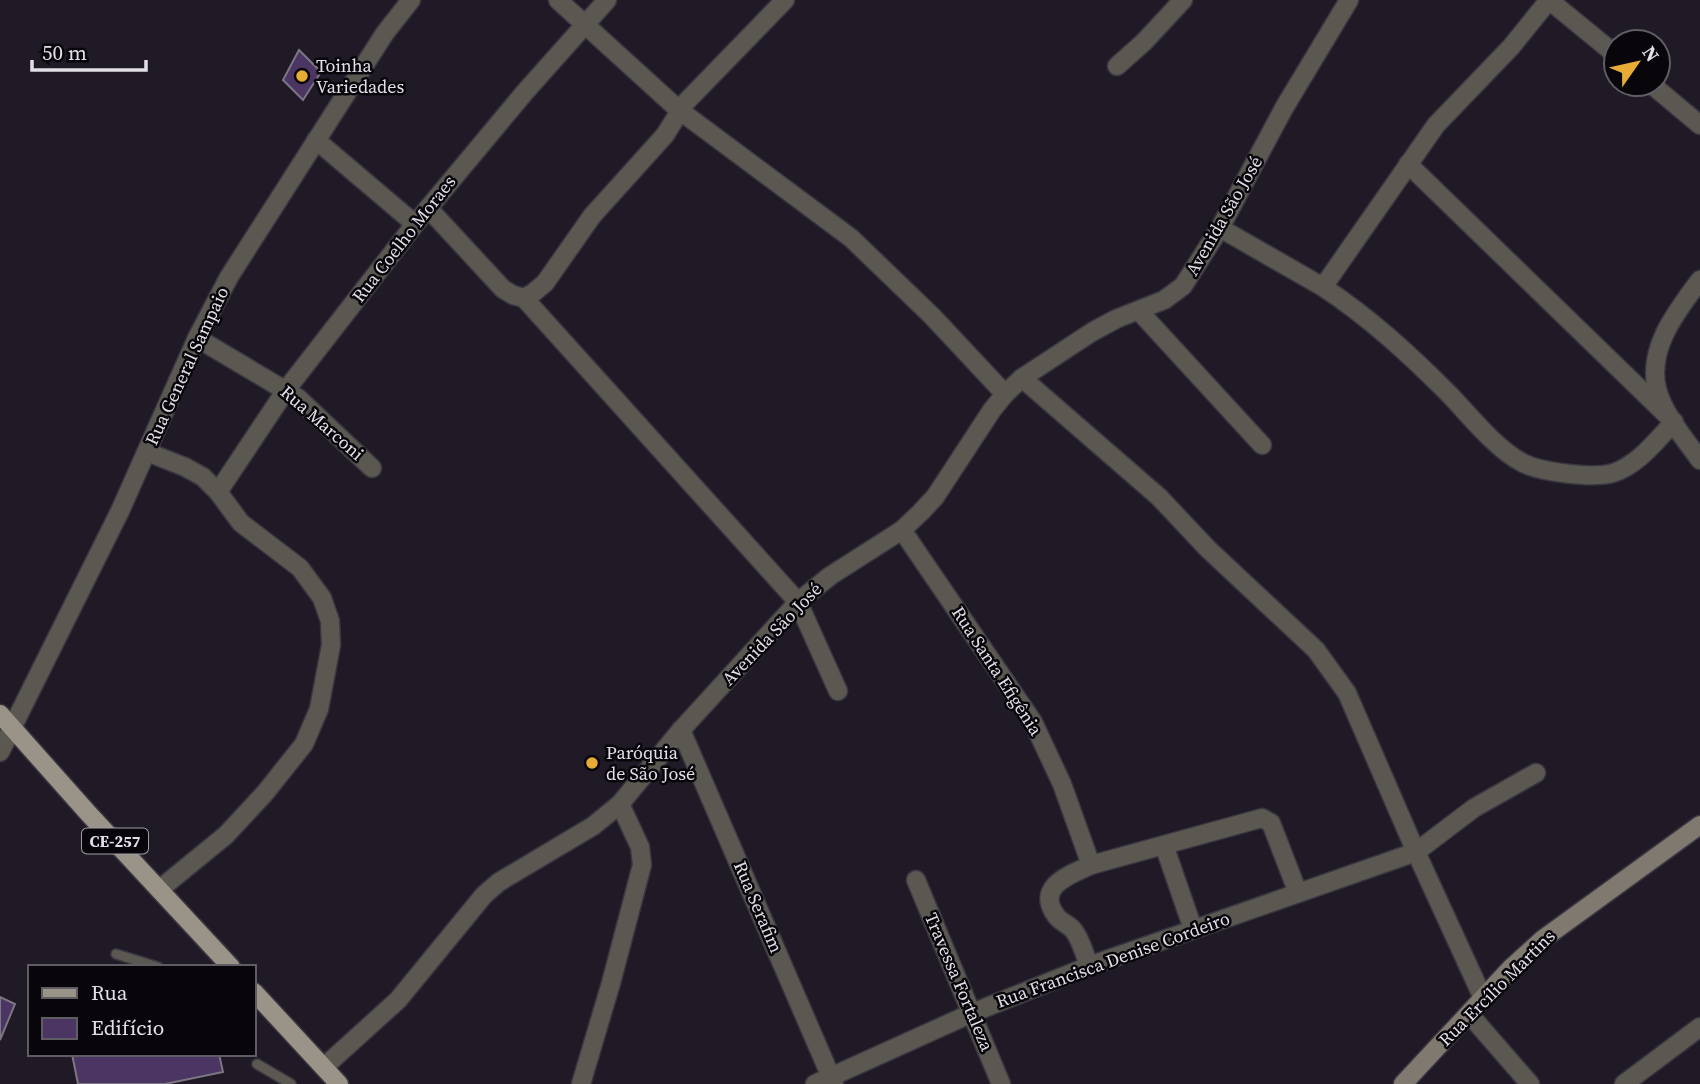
<svg xmlns="http://www.w3.org/2000/svg" width="1700" height="1084" viewBox="0 0 1700 1084" font-family="'Source Serif 4',serif">
<rect width="100%" height="100%" fill="#1f1a25"/>
<g fill="#4b3562" stroke="#7c7684" stroke-width="2">
<path d="M299,50L321,72L303,100L283,80Z"/>
<path d="M0,997L15,1004L0,1040Z"/>
<path d="M72,1054H219L223,1072L165,1084H78Z"/>
</g>
<g fill="none" stroke-linecap="round" stroke-linejoin="round">
<defs>
<g id="lane">
<path d="M116,954L158,967"/>
<path d="M257,1064L291,1084"/>
</g>
<g id="street">
<path d="M558,0L679,110L851,238L932,316L1005,394"/>
<path d="M1549,0L1616,55"/>
<path d="M1117,66L1144,42L1183,0"/>
<path d="M1651,84L1700,125"/>
<path d="M316,140L415,224"/>
<path d="M1408,164L1674,422"/>
<path d="M428,208L503,289L513,295L524,298L533,293L545,283L592,216L665,135L685,103L785,0"/>
<path d="M1220,228L1323,287L1436,125L1511,47L1549,0"/>
<path d="M1700,280C1677,311 1647,348 1657,389C1664,415 1685,439 1700,460"/>
<path d="M1323,287C1370,318 1409,354 1449,394C1470,416 1496,449 1523,463C1541,472 1593,479 1613,473C1638,465 1657,440 1674,422"/>
<path d="M524,298L798,602L838,691"/>
<path d="M1139,311L1262,445"/>
<path d="M197,338L298,398L372,468"/>
<path d="M1022,378L1159,497L1208,549L1316,650L1347,693L1416,852L1483,998"/>
<path d="M147,452L185,467L203,477L218,492L241,523L300,568L322,598L330,621L331,645L319,709L304,744L265,793L226,835L160,889"/>
<path d="M218,492L286,390L415,224L525,92L607,0"/>
<path d="M902,530L1033,722L1062,784L1091,865L1262,818L1271,823L1298,893"/>
<path d="M681,730L834,1084"/>
<path d="M0,752L120,511L197,338L229,277L385,33L411,0"/>
<path d="M1164,845L1193,929"/>
<path d="M916,880L1001,1084"/>
<path d="M1089,966C1085,955 1081,940 1074,931C1069,924 1062,923 1057,917C1034,887 1069,875 1091,865"/>
<path d="M1470,1015L1530,1084"/>
<path d="M324,1067L398,1000L484,895L499,882L593,826L620,804L681,730L798,602L830,576L902,530L921,512L935,497L992,410L1005,394L1022,378L1092,332L1116,319L1164,300L1183,286L1220,228L1284,108L1349,0"/>
<path d="M581,1084L611,983L642,865L640,847L620,804"/>
<path d="M815,1084L972,1013L1089,966L1416,852L1474,808L1536,773"/>
<path d="M1624,1084L1700,1027"/>
</g>
<path id="secondary" d="M1403,1084L1511,968L1543,939L1700,825"/>
<g id="primary">
<path d="M0,714L88,813L231,967"/>
<path d="M254,992L339,1084"/>
</g>
</defs>
<use href="#lane" stroke="#3a3640" stroke-width="12"/>
<use href="#street" stroke="#3a3640" stroke-width="21"/>
<use href="#secondary" stroke="#3a3640" stroke-width="21"/>
<use href="#primary" stroke="#3a3640" stroke-width="21"/>
<use href="#lane" stroke="#5b5852" stroke-width="9"/>
<use href="#street" stroke="#5b5852" stroke-width="18"/>
<use href="#secondary" stroke="#7f7970" stroke-width="18"/>
<use href="#primary" stroke="#9a9388" stroke-width="18"/>
</g>
<g fill="#e6ac36" stroke="#08060b" stroke-width="2.5">
<circle cx="302" cy="76" r="7"/>
<circle cx="592" cy="763" r="7"/>
</g>
<g text-anchor="middle" stroke-width="5" stroke-linejoin="round" paint-order="stroke">
<rect fill="#08060b" stroke="#a19ea5" stroke-width="2" x="82" y="828.5" width="66" height="25" rx="5"/>
<g font-size="16" font-weight="bold" fill="#e2dfe7">
<text x="115" y="847">CE-257</text>
</g>
<g font-size="18" fill="#e2dfe7" stroke="#08060b" text-anchor="start">
<text x="316" y="72">Toinha<tspan x="316" dy="21">Variedades</tspan></text>
<text x="606" y="759">Paróquia<tspan x="606" dy="21">de São José</tspan></text>
</g>
<g font-size="18" fill="#e2dfe7" stroke="#08060b">
<text transform="translate(1224 216) rotate(-60)" y="6">Avenida São José</text>
<text transform="translate(404 239) rotate(-52)" y="6">Rua Coelho Moraes</text>
<text transform="translate(187 366) rotate(-65)" y="6">Rua General Sampaio</text>
<text transform="translate(322 423) rotate(41)" y="6">Rua Marconi</text>
<text transform="translate(772 634) rotate(-46)" y="6">Avenida São José</text>
<text transform="translate(997 671) rotate(57)" y="6">Rua Santa Efigênia</text>
<text transform="translate(758 907) rotate(67)" y="6">Rua Serafim</text>
<text transform="translate(1113 960) rotate(-20)" y="6">Rua Francisca Denise Cordeiro</text>
<text transform="translate(959 982) rotate(67)" y="6">Travessa Fortaleza</text>
<text transform="translate(1497 988) rotate(-45)" y="6">Rua Ercílio Martins</text>
</g>
</g>
<rect x="28" y="965" width="228" height="91" fill="#08060b" stroke="#5f5d63" stroke-width="2"/>
<rect x="42" y="988" width="35" height="10" fill="#9a9388" stroke="#5f5d63" stroke-width="2"/>
<text x="91" y="1000" font-size="21" fill="#e2dfe7">Rua</text>
<rect x="42" y="1018" width="35" height="21" fill="#4b3562" stroke="#5f5d63" stroke-width="2"/>
<text x="91" y="1035" font-size="21" fill="#e2dfe7">Edifício</text>
<g transform="translate(1637 63) rotate(56)"><circle r="33" fill="#08060b" stroke="#5f5d63" stroke-width="2"/>
<path d="M0-5L12 26L0 18L-12 26Z" fill="#e6ac36"/>
<text y="-10" font-size="19" font-weight="bold" text-anchor="middle" fill="#e2dfe7">N</text>
</g>
<path d="M32 60v10h114v-10" fill="none" stroke="#e2dfe7" stroke-width="3.5"/>
<text x="42" y="60" font-size="21" fill="#e2dfe7" stroke="#08060b" stroke-width="5" paint-order="stroke">50 m</text>
</svg>
